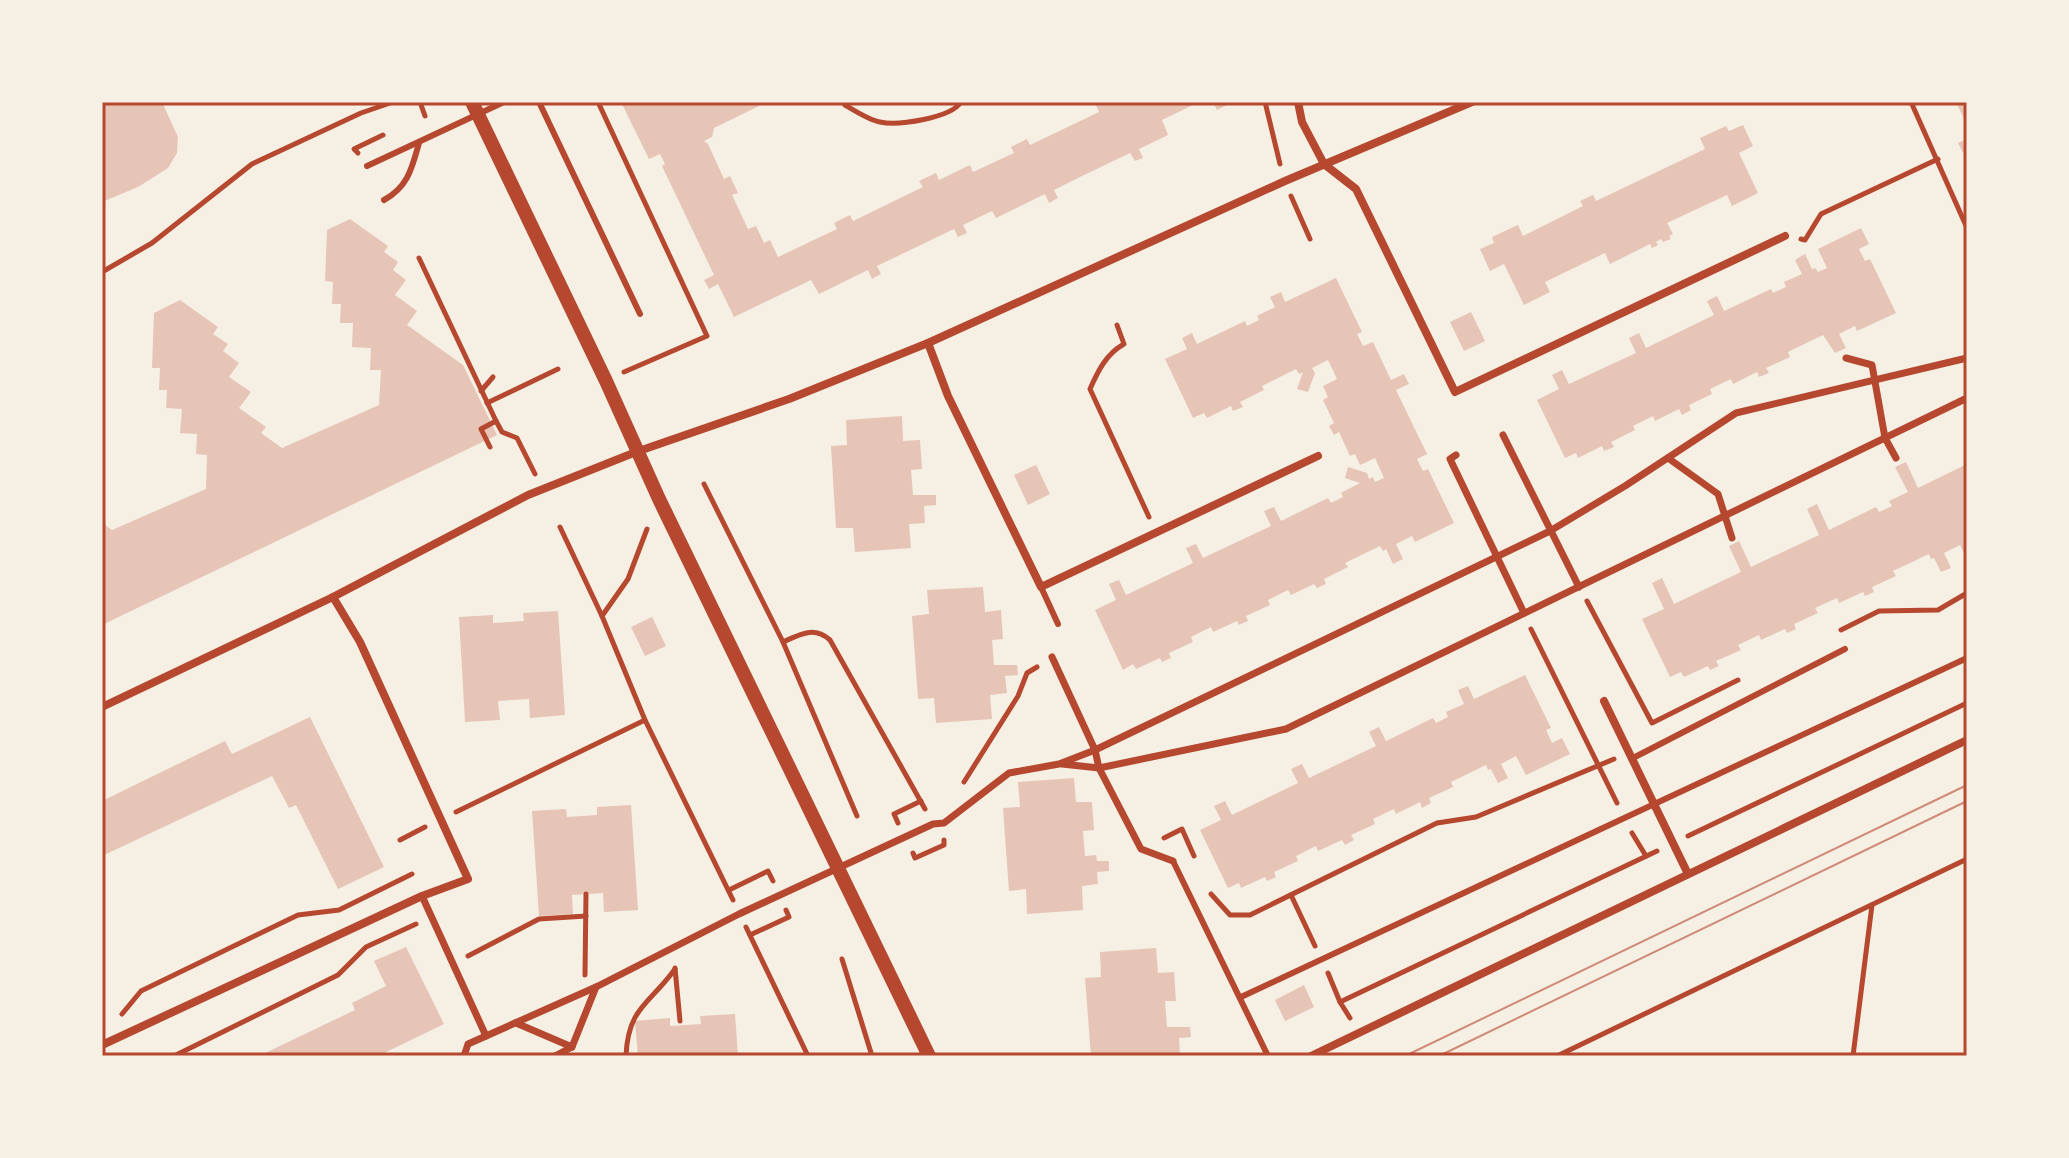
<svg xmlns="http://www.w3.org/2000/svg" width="2069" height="1158" viewBox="0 0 2069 1158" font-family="'Public Sans',sans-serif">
<rect width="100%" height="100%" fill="#f6efe4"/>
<g fill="#e6c5b7">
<path d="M102,102H162L178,137L177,153L168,168L138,187L102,202Z"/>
<path d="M621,102H757L759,106L714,128L712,137L704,141L708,144L724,179L730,176L738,193L732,195L748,229L756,226L764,243L770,240L778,257L837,229L834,223L850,215L853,221L923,187L919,181L936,173L939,180L970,165L973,172L1014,153L1011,147L1027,139L1030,145L1099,112L1096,105L1103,102L1116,104L1199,102L1162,120L1168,135L1139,149L1143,158L1135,161L1130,153L1082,176L1054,190L1058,198L1049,203L1045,194L996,218L992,211L963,225L967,233L958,237L954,229L877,266L881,274L872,279L868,270L819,294L811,280L734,317L718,284L709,289L704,280L714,275L662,166L665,164L660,154L649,159Z"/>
<path d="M1213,102H1233L1217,110Z"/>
<path d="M1956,102H1967V125Z"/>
<path d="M1743,125L1753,146L1739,153L1758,193L1732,206L1727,195L1667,223L1673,234L1669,236L1671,239L1663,242L1661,239L1656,242L1658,245L1652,248L1650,244L1610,264L1605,253L1545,282L1550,292L1524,305L1504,264L1490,271L1480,249L1494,243L1492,237L1518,225L1523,236L1583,206L1580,201L1593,195L1596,201L1705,149L1700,138L1726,126L1729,131Z"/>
<path d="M1967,139V151L1963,153L1958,143Z"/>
<path d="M350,219L388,246L384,252L398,262L393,270L406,280L395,295L417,311L407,325L463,365L497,435L102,625V523L112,530L206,489L207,455L196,454L197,434L180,433L182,409L166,408L167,390H159L160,368H152L154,313L180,300L218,327L213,334L228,344L223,351L239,363L229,377L251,392L239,408L266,427L261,433L282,448L379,405L381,370H370L371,348L352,347L353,323H340L341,304H332L333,282L325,281L327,230Z"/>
<path d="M1861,228L1869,244L1859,249L1865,261L1870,259L1896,313L1857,331L1855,326L1839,334L1846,348L1835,353L1823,335L1788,352L1790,357L1766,368L1769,373L1759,377L1757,372L1733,384L1731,379L1710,389L1712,394L1689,405L1691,410L1682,415L1679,409L1655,421L1653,416L1633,426L1635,430L1611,442L1614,447L1604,451L1602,446L1578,458L1576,453L1565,458L1537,400L1559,389L1552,375L1562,370L1569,384L1636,353L1629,338L1639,333L1646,348L1714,315L1707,301L1717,296L1724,311L1771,289L1773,293L1786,287L1784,282L1802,274L1795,260L1805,254L1812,269L1815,268L1818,272L1827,268L1818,249Z"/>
<path d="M1336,278L1362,332L1357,334L1363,346L1373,342L1391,380L1404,374L1409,384L1396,390L1427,454L1417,459L1423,471L1428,469L1454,523L1415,542L1412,536L1396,544L1403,559L1393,564L1386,549L1383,551L1380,546L1345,563L1348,567L1324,579L1326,584L1317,588L1314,584L1291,595L1288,590L1268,600L1270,605L1246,616L1248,621L1239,625L1237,621L1213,632L1211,627L1191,637L1193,642L1169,653L1171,658L1162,662L1160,658L1136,669L1133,664L1123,670L1095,610L1116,600L1109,584L1119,580L1126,595L1193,563L1186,548L1196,544L1203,558L1271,526L1264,511L1274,507L1281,521L1328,498L1331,503L1343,497L1341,493L1360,483L1345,478L1348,467L1367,473L1369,479L1373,477L1375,482L1384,478L1375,458L1360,465L1355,454L1350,456L1339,432L1334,435L1329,426L1334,423L1323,400L1328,397L1323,386L1337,379L1328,360L1312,368L1315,373L1308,392L1297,389L1303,372L1299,374L1296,369L1262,386L1264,390L1240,402L1243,407L1233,411L1231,406L1207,418L1204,413L1193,418L1165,359L1187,349L1182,338L1192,333L1197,344L1245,321L1247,326L1259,320L1257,316L1275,307L1270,297L1281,292L1285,302Z"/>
<path d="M1471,312L1485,341L1464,351L1450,322Z"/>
<path d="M902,416L903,441L920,440L922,469L911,470L913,495H936V505L924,506L925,523L909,524L911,548L855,552L853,528H836L831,446L847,445L846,420Z"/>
<path d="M1906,462L1918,488L1967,464V559L1960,545L1944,553L1951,568L1941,572L1934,558L1931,559L1929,554L1893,571L1896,576L1872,587L1874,592L1865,596L1863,592L1839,603L1837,598L1815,608L1818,613L1794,624L1796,629L1787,633L1785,629L1761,640L1759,635L1738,645L1741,650L1716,661L1719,666L1710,670L1708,666L1684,677L1681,672L1670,677L1642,619L1664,609L1652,583L1662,578L1674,604L1741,572L1729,546L1739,541L1751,567L1819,535L1807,509L1817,504L1829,530L1876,507L1879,512L1892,506L1889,501L1908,492L1895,467Z"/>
<path d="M1036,465L1050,494L1028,505L1014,475Z"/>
<path d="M983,587L985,612L1001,610L1003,639L992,640L994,665H1017L1018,675L1005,676L1007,693L990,695L992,719L936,723L934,698L918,699L912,616L929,614L927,590Z"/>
<path d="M558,611L565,715L530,718L529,699L498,701L500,720L465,722L459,617L493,615V623L524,621L523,613Z"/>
<path d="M652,617L666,646L645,656L631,627Z"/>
<path d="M1525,675L1551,728L1546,730L1552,743L1562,738L1570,754L1526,775L1516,756L1501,764L1508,778L1498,783L1491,769L1488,770L1486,765L1451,782L1453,787L1429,798L1431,803L1422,808L1420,802L1396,814L1394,809L1373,819L1375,824L1351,835L1354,840L1345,845L1342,840L1318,851L1316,846L1296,856L1298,861L1274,872L1276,877L1267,881L1265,877L1241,888L1239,883L1228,888L1200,830L1221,820L1214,806L1225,801L1232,815L1298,783L1291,769L1302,764L1309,778L1376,746L1369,732L1379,727L1386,741L1433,718L1436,723L1448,717L1446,712L1464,704L1458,690L1468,686L1474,699Z"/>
<path d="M310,717L384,867L338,889L296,805L289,808L272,776L102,856V801L225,741L232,754Z"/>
<path d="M1074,778L1076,802H1092L1094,830L1083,831L1085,856L1096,855L1097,861H1109V871L1097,872L1098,884L1082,886L1083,910L1027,914L1026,889L1009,891L1003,808L1020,807L1018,782Z"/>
<path d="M631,805L638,910L604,912L603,893L572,895L573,914L539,916L532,811L566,809L567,817L597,815V807Z"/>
<path d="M406,947L444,1024L378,1056H259L355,1010L352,1003L386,986L374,961Z"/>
<path d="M1156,948L1158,973L1174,972L1176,1001H1165L1167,1027H1190L1191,1037L1179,1038L1180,1055L1091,1056L1085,978L1101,977L1100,952Z"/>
<path d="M1304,985L1314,1007L1285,1021L1275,1000Z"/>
<path d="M735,1014L738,1056H638L635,1021L670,1018V1026L701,1024L700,1016Z"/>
</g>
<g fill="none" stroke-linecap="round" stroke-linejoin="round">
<g stroke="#b5482f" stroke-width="5">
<path d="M420,102L425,116"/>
<path d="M598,102L707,336L624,372"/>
<path d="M843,102L845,105C855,111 869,120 880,122C898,126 951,118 961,102"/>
<path d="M1265,102L1280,164"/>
<path d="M1911,102L1967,228"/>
<path d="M358,153L354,149L383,135"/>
<path d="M1291,196L1310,239"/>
<path d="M1801,239L1805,240L1821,214L1938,159"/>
<path d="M419,258L496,421L502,432L517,438L535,474"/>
<path d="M102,272L152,243L252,164L361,113L393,102"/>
<path d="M1117,325L1124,344C1106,354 1098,371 1090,389L1149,517"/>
<path d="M481,391L493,377"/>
<path d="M487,403L558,369"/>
<path d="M490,447L481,429L496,421"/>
<path d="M704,484L783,642C801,634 814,626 830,640L925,809"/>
<path d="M560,527L602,616L645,720L733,900"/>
<path d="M1587,601L1652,723L1738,680"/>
<path d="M602,616L628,579L647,529"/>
<path d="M1531,629L1617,803"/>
<path d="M1841,630L1879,611L1938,610L1967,593"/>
<path d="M783,642L857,816"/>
<path d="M964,782L1018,696L1027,673L1037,667"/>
<path d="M456,812L645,720"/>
<path d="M898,823L894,814L921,801"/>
<path d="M1632,833L1646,856"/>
<path d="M1688,836L1967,703"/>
<path d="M1164,838L1182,829L1194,856"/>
<path d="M400,840L425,827"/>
<path d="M913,853L915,858L944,845V840"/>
<path d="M729,890L768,871L773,881"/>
<path d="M1211,894L1230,915H1250L1437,823L1476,817L1614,759"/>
<path d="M1291,895L1315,946"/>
<path d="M746,927L808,1056"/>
<path d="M750,935L789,917L786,910"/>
<path d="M468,956L539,919L586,916"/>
<path d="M842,959L872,1056"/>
<path d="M675,968L680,1021"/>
<path d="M1328,973L1340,1002"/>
<path d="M585,975L586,894"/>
<path d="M122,1014L141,991L298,915L339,910L412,874"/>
<path d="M1350,1018L1340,1002L1657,851"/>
<path d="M174,1056L338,975L366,947L416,924"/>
<path d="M626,1056C628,1007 650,1004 675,969"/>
<path d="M1557,1056L1967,859"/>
<path d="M1853,1056L1872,905"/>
</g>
<g stroke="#b5482f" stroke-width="6">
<path d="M539,102L640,314"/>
<path d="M367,166L504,102"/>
<path d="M384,200C408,187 412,168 419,143"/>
<path d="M1041,587L1058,624"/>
<path d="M1633,758L1845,649"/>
<path d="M1173,861L1268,1056"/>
<path d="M1241,997L1967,658"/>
</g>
<g stroke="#b5482f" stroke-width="7">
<path d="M1846,358L1872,365L1885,438L1896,458"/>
<path d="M1503,435L1579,587"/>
<path d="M1456,455L1450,459L1524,613"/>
<path d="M1668,458L1718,494L1732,538"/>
<path d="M1052,657L1095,750L1099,768L1141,849L1173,861"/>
<path d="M1062,764L1099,768L1286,729L1967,398"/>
<path d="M422,896L486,1036"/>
<path d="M516,1023L572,1047"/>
<path d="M464,1056L468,1044L596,987L739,914L933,824L944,823L1009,773L1059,764L1095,750L1550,531L1625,486L1736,413L1967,358"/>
<path d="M555,1056L572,1047L596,987"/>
</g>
<g stroke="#b5482f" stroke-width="8">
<path d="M1298,102L1302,122L1324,164L1356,189L1455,392L1785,236"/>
<path d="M928,343L948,396L1041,587L1318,456"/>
<path d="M1604,701L1688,874"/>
<path d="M102,707L333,597L528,495L636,452L789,399L928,343L1285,181L1472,102"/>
<path d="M102,1045L422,896L468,879L360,642L333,597"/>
<path d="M1311,1056L1967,740"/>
</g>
<path stroke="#b5482f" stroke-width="14" d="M472,102L606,381L659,499L929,1056"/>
<g stroke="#cf8b77" stroke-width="2">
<path d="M1405,1056L1967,785"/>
<path d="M1439,1056L1967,801"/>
</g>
</g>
<rect width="2069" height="1158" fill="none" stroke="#f6efe4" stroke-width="208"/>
<rect x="104" y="104" width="1861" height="950" fill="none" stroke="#b5482f" stroke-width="3"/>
</svg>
